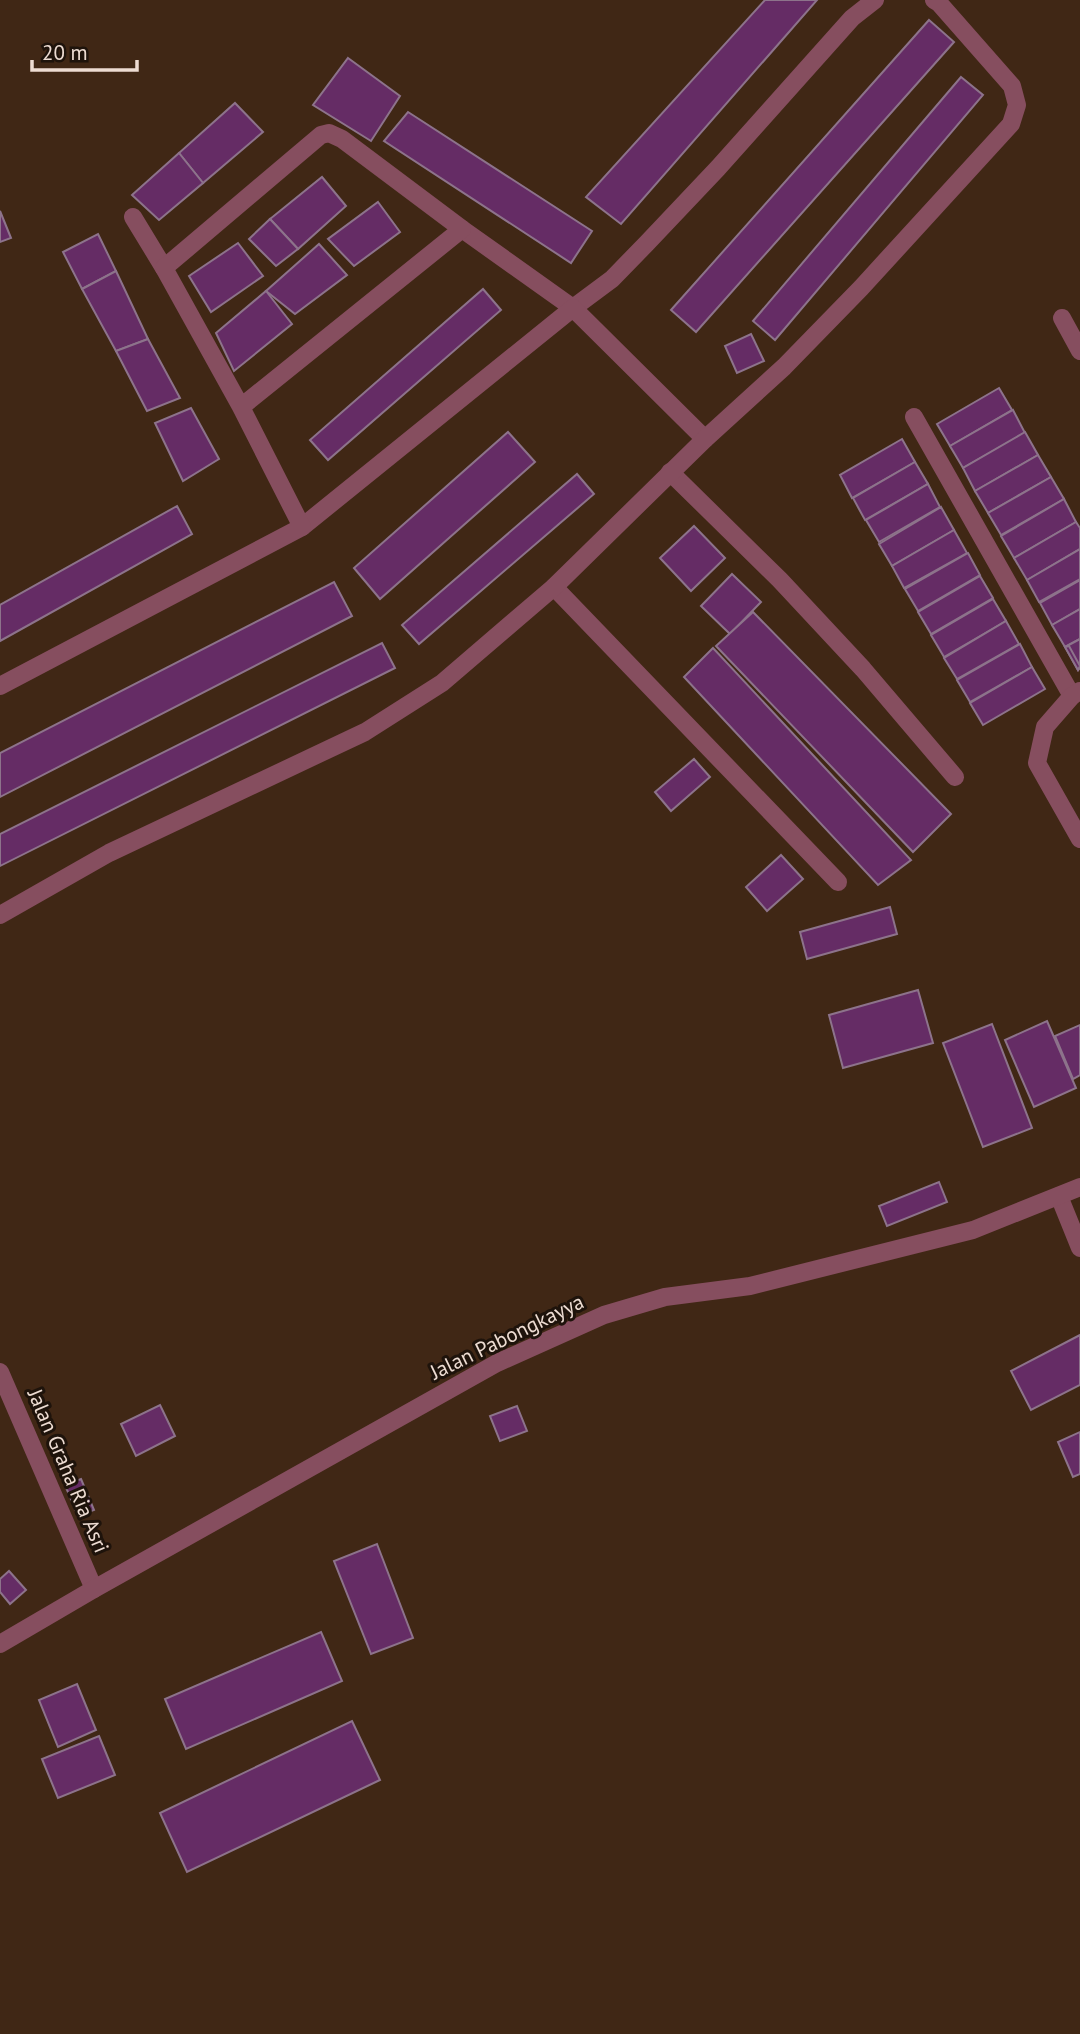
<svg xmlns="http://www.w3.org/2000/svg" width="1080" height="2034" viewBox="0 0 1080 2034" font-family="'PT Sans',sans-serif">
<rect width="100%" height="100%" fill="#402715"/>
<g fill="#652c65" stroke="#8d738b" stroke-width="2">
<path d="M765,0H817L621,224L586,197Z"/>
<path d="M929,20L954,42L696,332L671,310Z"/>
<path d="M348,58L400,96L371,141L313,105Z"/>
<path d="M961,77L983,95L775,340L753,321Z"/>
<path d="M235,103L263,132L203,183L179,153Z"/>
<path d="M408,112L592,231L571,263L384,141Z"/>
<path d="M179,153L203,183L159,220L132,195Z"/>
<path d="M322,177L346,206L298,249L270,219Z"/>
<path d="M378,202L400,232L354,266L328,239Z"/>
<path d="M0,211L11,238L0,242Z"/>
<path d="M270,219L298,249L276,266L249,239Z"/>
<path d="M98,234L116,271L82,289L63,252Z"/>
<path d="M238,243L263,276L211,312L189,276Z"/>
<path d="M319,244L347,275L295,314L266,291Z"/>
<path d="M116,271L148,339L116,351L82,289Z"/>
<path d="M483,289L501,310L328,460L310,440Z"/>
<path d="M266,291L292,324L234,371L216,333Z"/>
<path d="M751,334L764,361L737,373L725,346Z"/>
<path d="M148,339L180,398L147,411L116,351Z"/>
<path d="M999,388L1012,410L950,446L937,424Z"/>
<path d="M191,408L219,459L183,481L155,423Z"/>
<path d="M1013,410L1025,433L963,468L950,446Z"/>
<path d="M508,432L535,462L380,599L354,568Z"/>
<path d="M1025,432L1038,455L975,491L963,468Z"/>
<path d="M902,439L915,462L852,498L840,475Z"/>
<path d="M1038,455L1051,477L988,513L975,491Z"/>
<path d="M915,462L928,484L865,520L853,498Z"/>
<path d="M577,474L594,494L419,644L402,625Z"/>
<path d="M1051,477L1064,499L1001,535L988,513Z"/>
<path d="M928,484L940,507L879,542L866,520Z"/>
<path d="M1064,499L1076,522L1014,558L1001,536Z"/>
<path d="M177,506L192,534L0,641V605Z"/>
<path d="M941,507L954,530L892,566L879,544Z"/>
<path d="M1076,522L1080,528V549L1027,580L1014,558Z"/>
<path d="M694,526L725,558L691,591L660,558Z"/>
<path d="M954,530L967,553L904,588L892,566Z"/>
<path d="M1080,549V579L1039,602L1027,580Z"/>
<path d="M968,553L980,575L918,611L905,589Z"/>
<path d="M732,574L761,602L730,634L701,606Z"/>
<path d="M980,576L993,598L931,634L918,612Z"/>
<path d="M1080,580V609L1052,625L1040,603Z"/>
<path d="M334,582L352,616L0,797V753Z"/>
<path d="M993,599L1006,621L944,657L931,635Z"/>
<path d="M1080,609V639L1065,647L1052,625Z"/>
<path d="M753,612L951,814L913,852L716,646Z"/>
<path d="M1006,621L1019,644L957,679L944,658Z"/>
<path d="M1080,639V668L1078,670L1065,647Z"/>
<path d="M382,643L395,668L0,866V834Z"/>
<path d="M1020,644L1032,667L970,702L957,680Z"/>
<path d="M1069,646L1080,666L1078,670L1065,647Z"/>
<path d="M713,648L911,860L878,885L684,677Z"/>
<path d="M1032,667L1045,689L983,725L970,703Z"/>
<path d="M694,759L710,777L671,811L655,792Z"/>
<path d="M781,855L803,879L767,911L746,887Z"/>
<path d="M890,907L897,934L807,959L800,932Z"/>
<path d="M918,990L933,1043L843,1068L829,1015Z"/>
<path d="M1047,1021L1076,1088L1034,1107L1005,1040Z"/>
<path d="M992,1024L1032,1128L983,1147L943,1043Z"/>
<path d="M1080,1025V1075L1073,1079L1055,1036Z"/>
<path d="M939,1182L947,1202L887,1226L879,1206Z"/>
<path d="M1080,1335V1385L1031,1410L1011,1371Z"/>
<path d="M160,1405L175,1436L136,1456L121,1424Z"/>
<path d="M517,1406L527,1431L500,1441L490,1416Z"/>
<path d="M1080,1432V1474L1073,1477L1058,1442Z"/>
<path d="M81,1479L94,1510L78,1516L65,1485Z"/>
<path d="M377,1544L413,1638L371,1654L334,1561Z"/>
<path d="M9,1571L26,1590L10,1604L0,1592V1579Z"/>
<path d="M321,1632L342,1681L186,1749L165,1699Z"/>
<path d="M77,1684L96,1730L58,1747L39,1700Z"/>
<path d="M352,1721L380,1780L187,1872L160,1813Z"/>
<path d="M99,1736L115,1775L58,1798L42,1759Z"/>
</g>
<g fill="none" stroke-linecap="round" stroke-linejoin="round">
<g stroke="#864e5f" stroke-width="18">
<path d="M133,217L164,268"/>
<path d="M462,229L573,308L612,279L647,243L718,168L852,18L875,0"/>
<path d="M1062,318L1080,351"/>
<path d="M914,417L1072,696"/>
<path d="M670,472L780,580L863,669L955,777"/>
<path d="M302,527L573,308L705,439"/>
<path d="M554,587L838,882"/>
<path d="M0,686L302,527L241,407L164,268L321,135L329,133L342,139L462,229L241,407"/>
<path d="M1080,691L1072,696L1045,727L1037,763L1080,839"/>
<path d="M0,915L109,853L365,732L442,683L554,587L705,439L784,367L861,288L1011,124L1017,105L1012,86L939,3L934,0"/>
<path d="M1059,1196L1080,1248"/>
<path d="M0,1372L94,1589"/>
<path d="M0,1644L94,1589L497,1363L604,1315L665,1297L750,1286L973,1230L1080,1187"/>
</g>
</g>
<g text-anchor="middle" stroke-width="6" stroke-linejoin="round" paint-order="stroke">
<g font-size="21" fill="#eddcd2" stroke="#1e130b">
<text transform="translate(507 1337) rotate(-26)" y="7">Jalan Pabongkayya</text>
<text transform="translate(68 1471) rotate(67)" y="7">Jalan Graha Ria Asri</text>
</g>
</g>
<path d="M32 60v10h105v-10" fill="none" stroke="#eddcd2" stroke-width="3.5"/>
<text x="42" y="60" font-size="21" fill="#eddcd2" stroke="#1e130b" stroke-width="5" paint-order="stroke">20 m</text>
</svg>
